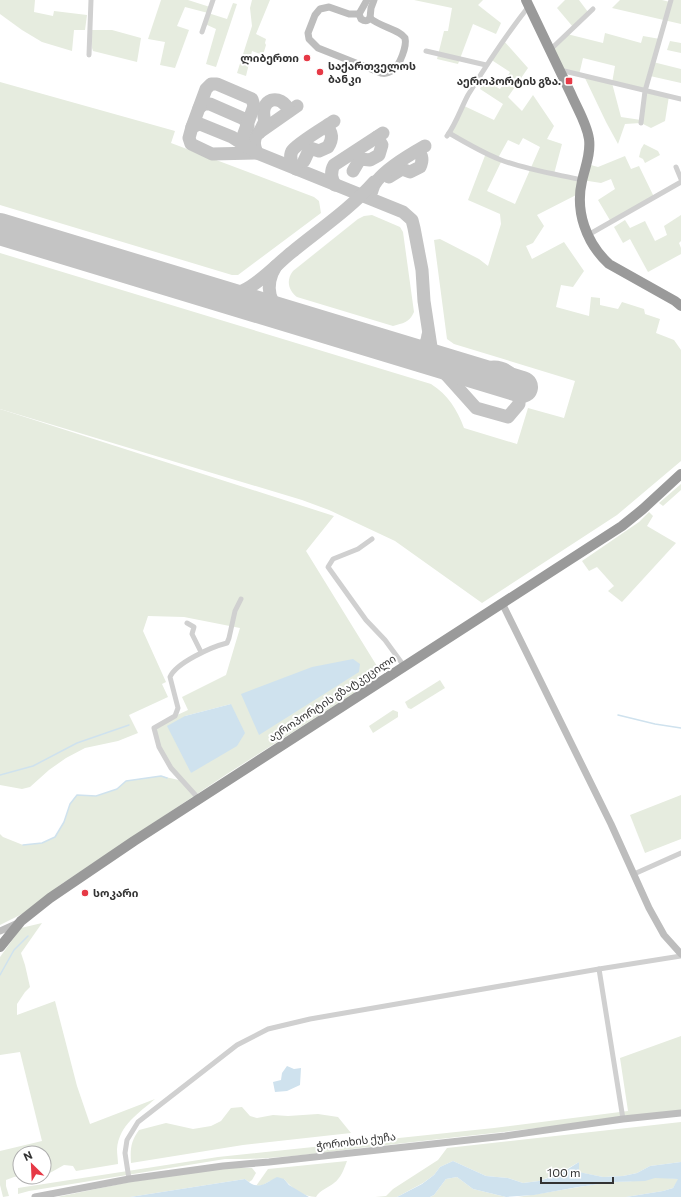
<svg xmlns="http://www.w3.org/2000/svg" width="681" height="1197" viewBox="0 0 681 1197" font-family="Commissioner,'Noto Sans Georgian',sans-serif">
<rect width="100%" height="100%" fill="#fff"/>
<g fill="#e6ecdf" fill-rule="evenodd">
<path d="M0,0H35L34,12L53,16L54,11L87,15L85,30H74L72,51L42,42L22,30L0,14Z"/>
<path d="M161,0H188L210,7L208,13L227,19L233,3L237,4L216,67L206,64L216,29L205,24L208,13L185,7L177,26L189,30L175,68L160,65L165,42L148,39Z"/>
<path d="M252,0H270L256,34L266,39L265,43L266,45L263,55L252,51L246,76L237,73L252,26L250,8Z"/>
<path d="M414,0H483L478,5L501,23L496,34L473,24L458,64L437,59L444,31H448L452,8Z"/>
<path d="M565,0H579L588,12L573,27L557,8Z"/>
<path d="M620,0H662L670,2L671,0H681V24L612,8Z"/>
<path d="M92,30H112L141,38L137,62L93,51L92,48Z"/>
<path d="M605,33L641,43L643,36L660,39L653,62L681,69V83L650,76L645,91L669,96L665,121L651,128L641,123L625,124L618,144L606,122L584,76L612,83L615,66L583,58L579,75L560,70L550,50L567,34L603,43ZM612,83L645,91L641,120L621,117Z"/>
<path d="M503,40L528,68L508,97L522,111L533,95L554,126L547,139L562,144L554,174L582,180L587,164L598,167L625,156L631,169L639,166L654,197L611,222L598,200L615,189L611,179L601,183L582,180L580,193L537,215L544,226L533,243L526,246L532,259L564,242L584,271L573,287L561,285L556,307L589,316L591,297L600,298V305L618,309L622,302L644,309L645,314L660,319L656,333L674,340L681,350V461L617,515L482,603L395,541L329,510L302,500L0,409V253L431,384C448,395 457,409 464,428L517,444L528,408L564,418L575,381L454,344L447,339L434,240L440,239L479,259L488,266L501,224L500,214L468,200L486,153L449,133L462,105L494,120L503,104L480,89L484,80L500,89L510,72L490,59ZM523,138L540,147L515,204L487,191L502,160L498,158L508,140L519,145Z"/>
<path d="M670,41L681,43V53L667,50Z"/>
<path d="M0,82L175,131L171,143L314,197L319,201L321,213L238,275H232L0,205Z"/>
<path d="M644,144L658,151L660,155L645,163L643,159L639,157L641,149Z"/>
<path d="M372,215L400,227L403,232L414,312C409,323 403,323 393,326L297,297C288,290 286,280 293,271L358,219L364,216Z"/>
<path d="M681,215V241L679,243L681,248V254L648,272L630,239L623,243L614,227L625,220L630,228L645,221L655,241L667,235L664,226Z"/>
<path d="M0,409L334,516L306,551L380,671L370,683L227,774L60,885L24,913L0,925V834L3,837L23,845L42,843L55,837L64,822L70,804L77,795L96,796L117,789L126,781L161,776L183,781C166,763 160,752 154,728L175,716L188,710L182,697L226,675L240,628L184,617L148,616L143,631L166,682L162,684L168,697L129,715L138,733L118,741L85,748L66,758L49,770L30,787L22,789L0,785ZM231,704L191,773L185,716Z"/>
<path d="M681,484V490L663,506L659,503Z"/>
<path d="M649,512L653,516L647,526L676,543L622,602L608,591L614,586L597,567L589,571L582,561L639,522Z"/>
<path d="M440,680L445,688L411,709L408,708L405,702Z"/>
<path d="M393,710L398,712V717L373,733L369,726Z"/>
<path d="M681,795V839L645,853L630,815Z"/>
<path d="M42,923L21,953L25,965L30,987L25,992L17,1004V1015L55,1001L77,1086L90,1124L155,1099C139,1113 119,1125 117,1149C117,1154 118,1160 118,1164L76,1171L73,1166L64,1165L48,1174L44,1175V1153H20V1176L14,1177L6,1180V1186L9,1196L3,1197L0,1185V1151L42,1141L20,1052L0,1055V957L21,928Z"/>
<path d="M681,1036V1112C586,1123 491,1133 396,1144C339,1150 282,1160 225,1159L29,1191L18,1194V1188L218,1157L494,1128L628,1111L620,1058Z"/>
<path d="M242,1107L250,1116L257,1118L273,1115L288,1116L318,1114L338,1117L351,1133L243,1145L131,1163C130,1149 131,1141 139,1130L166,1123L193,1129L211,1126L221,1121L231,1108Z"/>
<path d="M681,1122V1162L650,1166L637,1173L623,1176L603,1177L578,1172L579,1162L560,1173L539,1181L523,1183L508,1178L486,1176L453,1161L440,1167L434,1175L423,1183L397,1197H375L386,1196L393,1189L438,1160L447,1148Z"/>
<path d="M347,1161C344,1169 341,1178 334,1183C328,1188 320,1190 316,1197C304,1197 291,1188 284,1179L270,1181L263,1185L256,1186L268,1169Z"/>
<path d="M225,1168H252L256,1173L252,1180L249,1182L245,1179L130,1197H57L130,1182Z"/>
<path d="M457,1177L473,1189L506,1197H430L434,1195L446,1179Z"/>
<path d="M655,1177L679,1179L673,1188L663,1191L626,1197H517C547,1193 576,1187 606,1183C623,1181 639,1182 655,1177Z"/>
</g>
<g fill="#cfe2ee">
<path d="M353,659L360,664L359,672L259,735L241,694L312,667Z"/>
<path d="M231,704L245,733L237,746L191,773L167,726L185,716Z"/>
<path d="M287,1066L294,1069L301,1068L300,1085L287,1091L275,1092L273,1082L281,1080L282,1073Z"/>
<path d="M453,1161L486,1176L508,1178L523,1183L539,1181L560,1174L579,1162V1172L603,1177L623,1176L637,1173L650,1166L681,1162V1197H626L663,1191L673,1188L678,1179L655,1178L645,1181L615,1182L578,1187L534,1195L506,1197L473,1189L457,1177L446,1179L434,1195L430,1197H397L422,1184L434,1175L440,1167Z"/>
<path d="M277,1177L284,1179L289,1185L309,1197H130L245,1179C258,1191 264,1184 277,1177Z"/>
</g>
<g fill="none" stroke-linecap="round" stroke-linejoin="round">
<g stroke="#cfe2ee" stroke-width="1.5">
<path d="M618,715L655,724L681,728"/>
<path d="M0,775L33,766L77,743L129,725"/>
<path d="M23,845L42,843L55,837L64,822L70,804L77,795L96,796L117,789L126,781L161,776L167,778"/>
<path d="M0,975L14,950L28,936"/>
</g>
<g stroke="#c4c4c4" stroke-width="13">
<path d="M199,108L204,104H210L242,118L245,120L248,126"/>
<path d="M192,127L189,138L191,144L212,154L257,153C254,146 253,141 257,134L297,106"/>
<path d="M259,133L265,121C258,98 281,92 289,111"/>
<path d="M245,145L242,139L254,106L252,99L217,84H211L206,89L192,127L200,124L232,137L257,153L403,212L412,220L414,228L422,270L424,301L433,360L476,408L508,417L519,404C519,398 520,391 518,385C515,375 505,367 494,367C488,367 481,371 476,373"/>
<path d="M304,161L310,148L319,151L328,147C333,139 333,132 326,127"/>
<path d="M296,169C292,164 289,157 292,151C296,144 325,127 334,121"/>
<path d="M353,171L360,159L370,160L379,155L382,145L377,137"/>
<path d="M389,177L402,169L410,172L420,167C423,161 423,155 417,151"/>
<path d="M335,185C331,178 330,172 334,165L383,133"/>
<path d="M372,191C374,175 411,154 425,146"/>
<path d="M276,266C264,285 268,307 289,317"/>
<path d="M209,292C221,295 230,296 242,291C258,285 278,263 292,252C320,229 350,209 374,182"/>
<path d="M396,349C411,353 426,355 428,335"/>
</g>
<path stroke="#c4c4c4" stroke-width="32" d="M0,229L522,387"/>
<g stroke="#d0d0d0" stroke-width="5">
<path d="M202,32L213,0"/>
<path d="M550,50L593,9"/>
<path d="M426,51L486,65"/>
<path d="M89,55L91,0"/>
<path d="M560,70L681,99"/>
<path d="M641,123L645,91L671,0"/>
<path d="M449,133C466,143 483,153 501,160C527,170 555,174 582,180"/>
<path d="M447,136C456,124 461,108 468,95C487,64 506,35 529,6"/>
<path d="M676,167L681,179"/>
<path d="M588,235L681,182"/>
<path d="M372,539L358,549L333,559L328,567L366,620L385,640L404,666"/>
<path d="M187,623L194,627L192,634L201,652"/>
<path d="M199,799L171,768L159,747L154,728L175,716L178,708L170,677C176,663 211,647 227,643L229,638L235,611L241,599"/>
<path d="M634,874L681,853"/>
<path d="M599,969L623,1119"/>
<path d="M129,1179L125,1153L127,1140L138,1122L237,1045L268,1029L310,1019L599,969L681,956"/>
</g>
<g stroke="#bdbdbd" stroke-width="7">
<path d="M359,14H349L329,7L320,9L315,15L308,33L309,39L318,48L381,73C385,74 389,73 393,70C400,65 407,46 405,38C399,29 380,27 370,18"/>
<path d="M359,14L367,0"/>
<path d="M359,14L361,19C364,21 367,22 370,18"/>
<path d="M370,18L371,8L374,0"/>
<path d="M502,603L611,824L649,908L664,935L681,954"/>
<path d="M0,931L18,923"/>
<path d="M35,1197L129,1179L223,1166L269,1162L505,1136L623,1119L681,1113"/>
</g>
<g stroke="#9a9a9a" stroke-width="10">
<path d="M526,0C541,31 556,62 571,94C577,108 587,124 589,139C591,154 585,167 582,181C575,211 586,243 609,264L675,301L681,306"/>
<path d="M0,947L21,921L50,898L134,841L622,526L643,509L681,474"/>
</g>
</g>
<g fill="#e63946" stroke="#fff" stroke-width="1.5">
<circle cx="307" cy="58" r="4"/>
<circle cx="320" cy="72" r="4"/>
<rect x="565" y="77" width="8" height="8" rx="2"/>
<circle cx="85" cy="893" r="4"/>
</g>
<g text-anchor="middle" stroke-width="4" stroke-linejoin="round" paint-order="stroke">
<g font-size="11" font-weight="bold" fill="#333" stroke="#fff" text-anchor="end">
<text x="299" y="62">ლიბერთი</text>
<text x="328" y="70" text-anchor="start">საქართველოს<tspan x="328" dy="13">ბანკი</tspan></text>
<text x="561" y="85">აეროპორტის გზა.</text>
<text x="93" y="897" text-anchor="start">სოკარი</text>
</g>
<g font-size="11" fill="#333" stroke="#fff">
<text transform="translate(332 698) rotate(-33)" y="4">აეროპორტის გზატკეცილი</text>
<text transform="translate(356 1141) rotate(-7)" y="4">ჭოროხის ქუჩა</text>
</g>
</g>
<g transform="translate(32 1165) rotate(336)"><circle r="19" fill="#ffffff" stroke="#adadad"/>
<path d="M0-3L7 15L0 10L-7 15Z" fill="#e63946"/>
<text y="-6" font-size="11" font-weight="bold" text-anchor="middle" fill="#333333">N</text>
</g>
<path d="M541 1177v6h72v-6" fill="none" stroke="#333333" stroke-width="2"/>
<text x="547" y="1177" font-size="12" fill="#333333" stroke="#ffffff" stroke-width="3" paint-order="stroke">100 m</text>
</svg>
